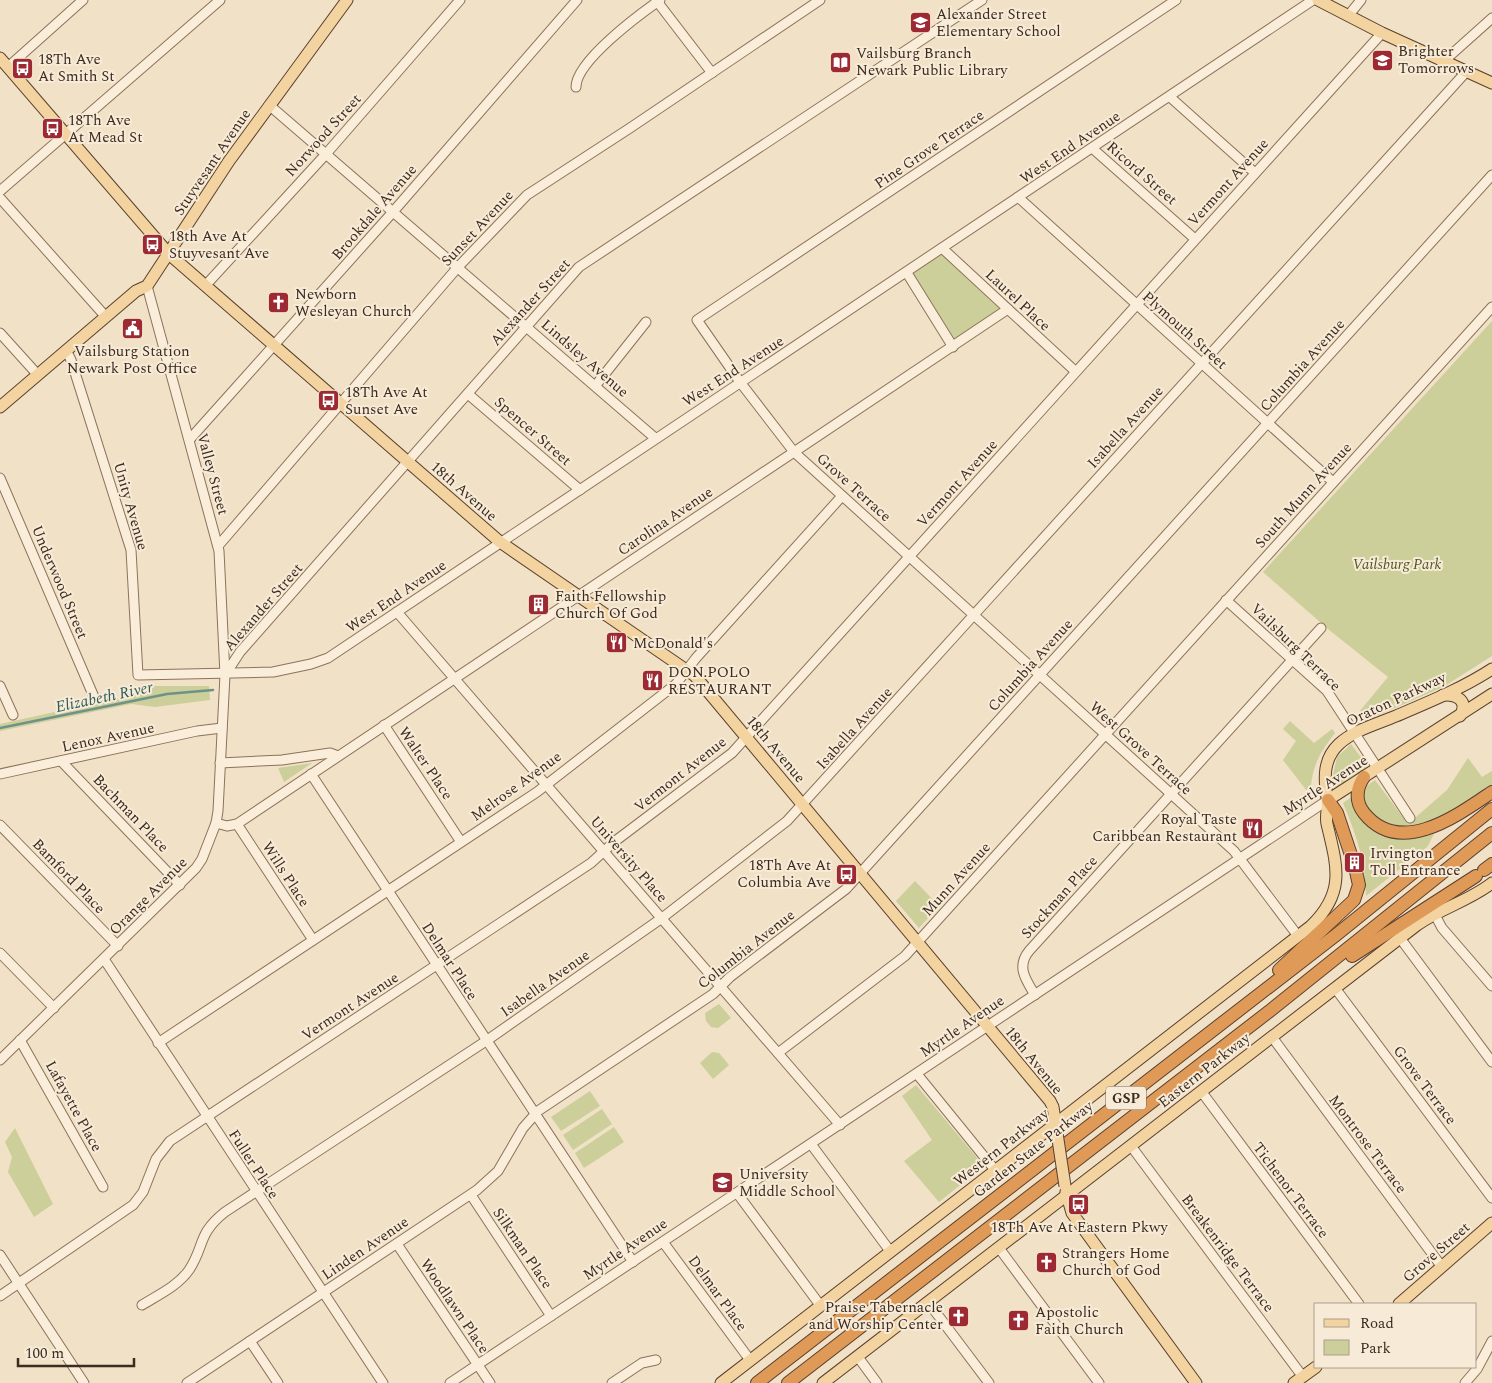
<svg xmlns="http://www.w3.org/2000/svg" width="1492" height="1383" viewBox="0 0 1492 1383" font-family="Spectral,serif">
<rect width="100%" height="100%" fill="#f0e1c7"/>
<g fill="#cccf9a">
<path d="M942,251L1005,309L956,341L911,271Z"/>
<path d="M1492,321V656L1443,687L1358,724L1354,718L1388,677L1328,629L1263,572Z"/>
<path d="M141,686H209L210,700L155,707L131,704L0,731V724L141,693Z"/>
<path d="M1290,721L1314,743L1332,729L1335,733C1318,755 1312,767 1310,795L1283,760L1296,741L1283,729Z"/>
<path d="M1351,744L1368,767L1335,788L1331,784L1337,757Z"/>
<path d="M1468,758L1482,777L1492,771V786L1441,819L1428,846L1366,896C1366,863 1356,834 1343,803L1375,780L1408,824L1447,790Z"/>
<path d="M312,763L284,782L278,768Z"/>
<path d="M915,881L939,906L919,928L896,901Z"/>
<path d="M719,1004L731,1018L718,1028L711,1027L706,1021L705,1013Z"/>
<path d="M712,1052L719,1053L729,1065L713,1079L700,1063Z"/>
<path d="M916,1085L984,1166L939,1202L904,1161L932,1140L902,1096Z"/>
<path d="M590,1091L600,1106L561,1131L551,1117Z"/>
<path d="M602,1109L612,1124L573,1150L563,1135Z"/>
<path d="M614,1127L624,1142L584,1168L575,1153Z"/>
<path d="M15,1128L53,1204L34,1217L8,1172L12,1157L5,1142Z"/>
</g>
<g fill="none" stroke-linecap="round" stroke-linejoin="round">
<path stroke="#6e9287" stroke-width="2.5" d="M0,728L167,694L213,690"/>
<defs>
<g id="minor">
<path d="M656,0L712,73"/>
<path d="M1176,0L697,320L740,382L794,452L1234,851L1298,936"/>
<path d="M1348,16L1361,0"/>
<path d="M1444,61L1492,18"/>
<path d="M8,67L83,0"/>
<path d="M576,87C576,61 640,14 660,0"/>
<path d="M1170,97L1255,173"/>
<path d="M269,105L655,438"/>
<path d="M1092,148L1195,239"/>
<path d="M0,191L220,0"/>
<path d="M1018,197L1333,482"/>
<path d="M0,198L106,317"/>
<path d="M942,248L1075,371"/>
<path d="M907,273L953,347"/>
<path d="M205,286L326,154L460,0"/>
<path d="M0,333L37,374"/>
<path d="M66,350L71,360L131,550L138,675L273,672L311,664L328,658L1313,0"/>
<path d="M596,385L646,322"/>
<path d="M468,394L580,490"/>
<path d="M190,439L392,213L577,0"/>
<path d="M0,478L94,697"/>
<path d="M218,546L458,267L527,195L630,128L820,0"/>
<path d="M1226,600L1327,691L1410,818"/>
<path d="M397,612L840,1125"/>
<path d="M225,675L240,652L579,267L982,0"/>
<path d="M0,686L13,715"/>
<path d="M384,725L461,842"/>
<path d="M61,761L180,885"/>
<path d="M220,763L282,760L330,753L338,756"/>
<path d="M0,774L197,731L222,728"/>
<path d="M311,774L633,1262"/>
<path d="M216,823L227,826L237,824L1008,309"/>
<path d="M237,824L313,940"/>
<path d="M0,825L118,946"/>
<path d="M1434,913L1442,928L1492,986"/>
<path d="M1400,938L1492,1062"/>
<path d="M0,953L54,1008"/>
<path d="M104,959L383,1383"/>
<path d="M1335,988L1492,1198"/>
<path d="M1035,995C1026,980 1016,967 1029,951L1321,628"/>
<path d="M1272,1037L1442,1267"/>
<path d="M20,1040L103,1187"/>
<path d="M158,1043L537,792L676,684L696,658L842,496"/>
<path d="M778,1053L905,956L1492,307"/>
<path d="M0,1060L196,868L202,859L216,823L218,811L225,675L219,551L147,286"/>
<path d="M917,1074L995,1170"/>
<path d="M1201,1091L1359,1304"/>
<path d="M811,1144L890,1251"/>
<path d="M1131,1146L1303,1377"/>
<path d="M737,1193L820,1305"/>
<path d="M471,1195L551,1316"/>
<path d="M663,1242L750,1360"/>
<path d="M397,1244L490,1383"/>
<path d="M999,1248L1099,1383"/>
<path d="M0,1255L84,1383"/>
<path d="M0,1296L133,1205L143,1192L156,1159L170,1141L591,863L614,842L732,753L1382,33"/>
<path d="M928,1302L989,1383"/>
<path d="M142,1305C158,1295 178,1286 189,1270C205,1246 197,1234 225,1212L486,1041L662,918L787,821L1466,72"/>
<path d="M250,1341L278,1383"/>
<path d="M858,1357L877,1383"/>
<path d="M187,1383L477,1190L498,1171L523,1128L538,1111L713,994L730,977L846,889L1492,175"/>
<path d="M450,1383L1328,800"/>
<path d="M612,1383L642,1363L656,1360"/>
<path d="M1465,1383L1477,1369L1492,1341"/>
</g>
<g id="major">
<path d="M1318,0L1382,33L1492,83"/>
<path d="M0,58L169,254L500,542L695,676L1050,1101L1053,1107L1057,1133"/>
<path d="M0,407L136,291L147,286L229,161L347,0"/>
<path d="M1443,695C1457,694 1469,701 1460,716"/>
<path d="M1328,800L1492,694"/>
<path d="M1066,1192L1072,1213L1196,1383"/>
<path d="M1399,1304L1492,1223"/>
<path d="M721,1383L1311,926C1346,892 1337,866 1327,824C1325,815 1329,806 1327,798C1324,778 1323,759 1339,744C1354,730 1377,724 1396,716C1429,702 1463,688 1492,669"/>
<path d="M823,1383L1417,925C1441,908 1469,901 1492,883"/>
<path d="M1294,1383L1316,1367"/>
</g>
<g id="highway">
<path d="M1364,777C1356,788 1355,802 1364,813C1400,858 1458,815 1492,792"/>
<path d="M1328,800L1337,813L1352,858"/>
<path d="M1484,870L1492,864"/>
<path d="M1352,956L1476,876"/>
<path d="M1279,970L1354,900L1359,885L1355,867"/>
<path d="M757,1383L1336,935L1492,809"/>
<path d="M788,1383L1271,1010L1492,833"/>
</g>
</defs>
<use href="#minor" stroke="#8c725b" stroke-width="11"/>
<use href="#major" stroke="#5a402f" stroke-width="13"/>
<use href="#highway" stroke="#5a402f" stroke-width="14"/>
<use href="#minor" stroke="#faeedb" stroke-width="9"/>
<use href="#major" stroke="#f3d39f" stroke-width="11"/>
<use href="#highway" stroke="#e09a57" stroke-width="12"/>
<defs>
<path id="major-bridge" d="M1057,1133L1065,1186"/>
</defs>
<use href="#major-bridge" stroke="#5a402f" stroke-width="13" stroke-linecap="butt"/>
<use href="#major-bridge" stroke="#f3d39f" stroke-width="11"/>
</g>
<defs>
<symbol id="school-square" viewBox="-11 -11 22 22"><rect x="-9" y="-9" width="18" height="18" rx="4" fill="#9d2a33" stroke="#f7ebd7"/><path d="M0-5L7-2L0 1L-7-2ZM-4 1L0 2.5L4 1V4Q0 6-4 4Z" fill="#fff"/></symbol>
<symbol id="library-square" viewBox="-11 -11 22 22"><rect x="-9" y="-9" width="18" height="18" rx="4" fill="#9d2a33" stroke="#f7ebd7"/><path d="M-6-4Q-3-5.5-.7-3.5V5Q-3 3-6 4ZM6-4Q3-5.5 .7-3.5V5Q3 3 6 4Z" fill="#fff"/></symbol>
<symbol id="bus-square" viewBox="-11 -11 22 22"><rect x="-9" y="-9" width="18" height="18" rx="4" fill="#9d2a33" stroke="#f7ebd7"/><path d="M-5-6H5V4H4V6H2V4H-2V6H-4V4H-5ZM-3.5-4V0h7V-4ZM-3.5 1.2v1.5H-2V1.2ZM2 1.2v1.5H3.5V1.2Z" fill="#fff"/></symbol>
<symbol id="church-square" viewBox="-11 -11 22 22"><rect x="-9" y="-9" width="18" height="18" rx="4" fill="#9d2a33" stroke="#f7ebd7"/><path d="M-1.2-6h2.4v3.5h3.3v2.4h-3.3V6h-2.4V-.1h-3.3v-2.4h3.3Z" fill="#fff"/></symbol>
<symbol id="civic-square" viewBox="-11 -11 22 22"><rect x="-9" y="-9" width="18" height="18" rx="4" fill="#9d2a33" stroke="#f7ebd7"/><path d="M-.6-6.5H3V-4.5H.6V-3L4-1V1h2V6H-6V1h2V-1L-.6-3ZM-1.2 2.5V6h2.4V2.5Z" fill="#fff"/></symbol>
<symbol id="building-square" viewBox="-11 -11 22 22"><rect x="-9" y="-9" width="18" height="18" rx="4" fill="#9d2a33" stroke="#f7ebd7"/><path d="M-4-6H4V6H1V3H-1V6H-4ZM-2.5-4.3h1.7v1.8h-1.7ZM.8-4.3h1.7v1.8H.8ZM-2.5-1h1.7V.8h-1.7ZM.8-1h1.7V.8H.8Z" fill="#fff"/></symbol>
<symbol id="restaurant-square" viewBox="-11 -11 22 22"><rect x="-9" y="-9" width="18" height="18" rx="4" fill="#9d2a33" stroke="#f7ebd7"/><path d="M-5-6h1v4h1v-4h1v4h1v-4h1v5L-1.5 .5V6h-2V.5L-5-1ZM5-6V6H3V1.5H1.5Q1.5-4 5-6Z" fill="#fff"/></symbol>
</defs>
<g fill-rule="evenodd">
<use href="#school-square" x="908" y="10" width="25" height="25"/>
<use href="#school-square" x="1370" y="48" width="25" height="25"/>
<use href="#library-square" x="828" y="50" width="25" height="25"/>
<use href="#bus-square" x="10" y="56" width="25" height="25"/>
<use href="#bus-square" x="40" y="116" width="25" height="25"/>
<use href="#bus-square" x="140" y="232" width="25" height="25"/>
<use href="#church-square" x="266" y="290" width="25" height="25"/>
<use href="#civic-square" x="120" y="316" width="25" height="25"/>
<use href="#bus-square" x="316" y="388" width="25" height="25"/>
<use href="#building-square" x="526" y="592" width="25" height="25"/>
<use href="#restaurant-square" x="604" y="630" width="25" height="25"/>
<use href="#restaurant-square" x="640" y="668" width="25" height="25"/>
<use href="#restaurant-square" x="1240" y="816" width="25" height="25"/>
<use href="#building-square" x="1342" y="850" width="25" height="25"/>
<use href="#bus-square" x="834" y="862" width="25" height="25"/>
<use href="#school-square" x="710" y="1170" width="25" height="25"/>
<use href="#bus-square" x="1066" y="1192" width="25" height="25"/>
<use href="#church-square" x="1034" y="1250" width="25" height="25"/>
<use href="#church-square" x="946" y="1304" width="25" height="25"/>
<use href="#church-square" x="1006" y="1308" width="25" height="25"/>
</g>
<g text-anchor="middle" stroke-width="4" stroke-linejoin="round" paint-order="stroke">
<rect fill="#f7ebd7" stroke="#746556" stroke-width="1" x="1106" y="1086.5" width="40" height="23" rx="4"/>
<g font-size="14" font-weight="bold" fill="#3c2b1f">
<text x="1126" y="1103">GSP</text>
</g>
<g font-size="15" fill="#3c2b1f" stroke="#f7ebd7" text-anchor="start">
<text x="936" y="19">Alexander Street<tspan x="936" dy="17">Elementary School</tspan></text>
<text x="1398" y="56">Brighter<tspan x="1398" dy="17">Tomorrows</tspan></text>
<text x="856" y="58">Vailsburg Branch<tspan x="856" dy="17">Newark Public Library</tspan></text>
<text x="38" y="64">18Th Ave<tspan x="38" dy="17">At Smith St</tspan></text>
<text x="68" y="125">18Th Ave<tspan x="68" dy="17">At Mead St</tspan></text>
<text x="169" y="241">18th Ave At<tspan x="169" dy="17">Stuyvesant Ave</tspan></text>
<text x="295" y="299">Newborn<tspan x="295" dy="17">Wesleyan Church</tspan></text>
<text x="132" y="356" text-anchor="middle">Vailsburg Station<tspan x="132" dy="17">Newark Post Office</tspan></text>
<text x="345" y="397">18Th Ave At<tspan x="345" dy="17">Sunset Ave</tspan></text>
<text x="555" y="601">Faith Fellowship<tspan x="555" dy="17">Church Of God</tspan></text>
<text x="633" y="648">McDonald's</text>
<text x="668" y="677">DON.POLO<tspan x="668" dy="17">RESTAURANT</tspan></text>
<text x="1237" y="824" text-anchor="end">Royal Taste<tspan x="1237" dy="17">Caribbean Restaurant</tspan></text>
<text x="1370" y="858">Irvington<tspan x="1370" dy="17">Toll Entrance</tspan></text>
<text x="831" y="870" text-anchor="end">18Th Ave At<tspan x="831" dy="17">Columbia Ave</tspan></text>
<text x="739" y="1179">University<tspan x="739" dy="17">Middle School</tspan></text>
<text x="1079" y="1232" text-anchor="middle">18Th Ave At Eastern Pkwy</text>
<text x="1062" y="1258">Strangers Home<tspan x="1062" dy="17">Church of God</tspan></text>
<text x="943" y="1312" text-anchor="end">Praise Tabernacle<tspan x="943" dy="17">and Worship Center</tspan></text>
<text x="1035" y="1317">Apostolic<tspan x="1035" dy="17">Faith Church</tspan></text>
</g>
<g font-size="15" fill="#3c2b1f" stroke="#f7ebd7">
<text transform="translate(323 135) rotate(-48)" y="5">Norwood Street</text>
<text transform="translate(1070 147) rotate(-34)" y="5">West End Avenue</text>
<text transform="translate(929 149) rotate(-34)" y="5">Pine Grove Terrace</text>
<text transform="translate(212 162) rotate(-56)" y="5">Stuyvesant Avenue</text>
<text transform="translate(1142 173) rotate(41)" y="5">Ricord Street</text>
<text transform="translate(1228 182) rotate(-48)" y="5">Vermont Avenue</text>
<text transform="translate(374 212) rotate(-49)" y="5">Brookdale Avenue</text>
<text transform="translate(477 228) rotate(-47)" y="5">Sunset Avenue</text>
<text transform="translate(1018 300) rotate(43)" y="5">Laurel Place</text>
<text transform="translate(530 302) rotate(-48)" y="5">Alexander Street</text>
<text transform="translate(1185 330) rotate(42)" y="5">Plymouth Street</text>
<text transform="translate(585 358) rotate(41)" y="5">Lindsley Avenue</text>
<text transform="translate(1302 365) rotate(-48)" y="5">Columbia Avenue</text>
<text transform="translate(733 371) rotate(-33)" y="5">West End Avenue</text>
<text transform="translate(1125 427) rotate(-48)" y="5">Isabella Avenue</text>
<text transform="translate(533 431) rotate(41)" y="5">Spencer Street</text>
<text transform="translate(213 474) rotate(75)" y="5">Valley Street</text>
<text transform="translate(957 483) rotate(-48)" y="5">Vermont Avenue</text>
<text transform="translate(854 487) rotate(42)" y="5">Grove Terrace</text>
<text transform="translate(464 491) rotate(41)" y="5">18th Avenue</text>
<text transform="translate(1303 495) rotate(-48)" y="5">South Munn Avenue</text>
<text transform="translate(131 506) rotate(74)" y="5">Unity Avenue</text>
<text transform="translate(665 521) rotate(-34)" y="5">Carolina Avenue</text>
<text transform="translate(60 582) rotate(67)" y="5">Underwood Street</text>
<text transform="translate(396 596) rotate(-34)" y="5">West End Avenue</text>
<text transform="translate(263 607) rotate(-49)" y="5">Alexander Street</text>
<text transform="translate(1296 647) rotate(44)" y="5">Vailsburg Terrace</text>
<text transform="translate(1030 665) rotate(-48)" y="5">Columbia Avenue</text>
<text transform="translate(1396 699) rotate(-25)" y="5">Oraton Parkway</text>
<text transform="translate(854 728) rotate(-48)" y="5">Isabella Avenue</text>
<text transform="translate(108 737) rotate(-12)" y="5">Lenox Avenue</text>
<text transform="translate(1141 748) rotate(42)" y="5">West Grove Terrace</text>
<text transform="translate(776 749) rotate(50)" y="5">18th Avenue</text>
<text transform="translate(426 763) rotate(56)" y="5">Walter Place</text>
<text transform="translate(680 774) rotate(-38)" y="5">Vermont Avenue</text>
<text transform="translate(1325 785) rotate(-33)" y="5">Myrtle Avenue</text>
<text transform="translate(516 786) rotate(-36)" y="5">Melrose Avenue</text>
<text transform="translate(131 813) rotate(46)" y="5">Bachman Place</text>
<text transform="translate(629 859) rotate(49)" y="5">University Place</text>
<text transform="translate(286 874) rotate(57)" y="5">Wills Place</text>
<text transform="translate(69 876) rotate(46)" y="5">Bamford Place</text>
<text transform="translate(956 879) rotate(-48)" y="5">Munn Avenue</text>
<text transform="translate(148 896) rotate(-45)" y="5">Orange Avenue</text>
<text transform="translate(1059 897) rotate(-48)" y="5">Stockman Place</text>
<text transform="translate(746 949) rotate(-38)" y="5">Columbia Avenue</text>
<text transform="translate(450 961) rotate(57)" y="5">Delmar Place</text>
<text transform="translate(545 983) rotate(-35)" y="5">Isabella Avenue</text>
<text transform="translate(350 1006) rotate(-33)" y="5">Vermont Avenue</text>
<text transform="translate(962 1026) rotate(-34)" y="5">Myrtle Avenue</text>
<text transform="translate(1034 1060) rotate(51)" y="5">18th Avenue</text>
<text transform="translate(1204 1070) rotate(-38)" y="5">Eastern Parkway</text>
<text transform="translate(1425 1085) rotate(53)" y="5">Grove Terrace</text>
<text transform="translate(74 1106) rotate(61)" y="5">Lafayette Place</text>
<text transform="translate(1368 1144) rotate(53)" y="5">Montrose Terrace</text>
<text transform="translate(1001 1147) rotate(-38)" y="5">Western Parkway</text>
<text transform="translate(1033 1149) rotate(-38)" y="5">Garden State Parkway</text>
<text transform="translate(254 1164) rotate(57)" y="5">Fuller Place</text>
<text transform="translate(1291 1190) rotate(53)" y="5">Tichenor Terrace</text>
<text transform="translate(365 1248) rotate(-34)" y="5">Linden Avenue</text>
<text transform="translate(523 1248) rotate(56)" y="5">Silkman Place</text>
<text transform="translate(625 1249) rotate(-34)" y="5">Myrtle Avenue</text>
<text transform="translate(1436 1252) rotate(-41)" y="5">Grove Street</text>
<text transform="translate(1228 1253) rotate(53)" y="5">Breakenridge Terrace</text>
<text transform="translate(718 1293) rotate(54)" y="5">Delmar Place</text>
<text transform="translate(455 1306) rotate(56)" y="5">Woodlawn Place</text>
</g>
<g font-size="15" font-style="italic" fill="#505926" stroke="#f7ebd7">
<text x="1397" y="569">Vailsburg Park</text>
</g>
<g font-size="16" font-style="italic" fill="#2e5c56" stroke="#f7ebd7">
<text transform="translate(104 696) rotate(-12)" y="6">Elizabeth River</text>
</g>
</g>
<rect x="1314" y="1303" width="162" height="65" fill="#f7ebd7" stroke="#ac9e8d"/>
<rect x="1324" y="1319" width="25" height="8" fill="#f3d39f" stroke="#ac9e8d"/>
<text x="1360" y="1328" font-size="15" fill="#3c2b1f">Road</text>
<rect x="1324" y="1340" width="25" height="15" fill="#cccf9a" stroke="#ac9e8d"/>
<text x="1360" y="1353" font-size="15" fill="#3c2b1f">Park</text>
<path d="M18 1358v8h116v-8" fill="none" stroke="#3c2b1f" stroke-width="2.5"/>
<text x="25" y="1358" font-size="15" fill="#3c2b1f" stroke="#f7ebd7" stroke-width="4" paint-order="stroke">100 m</text>
</svg>
